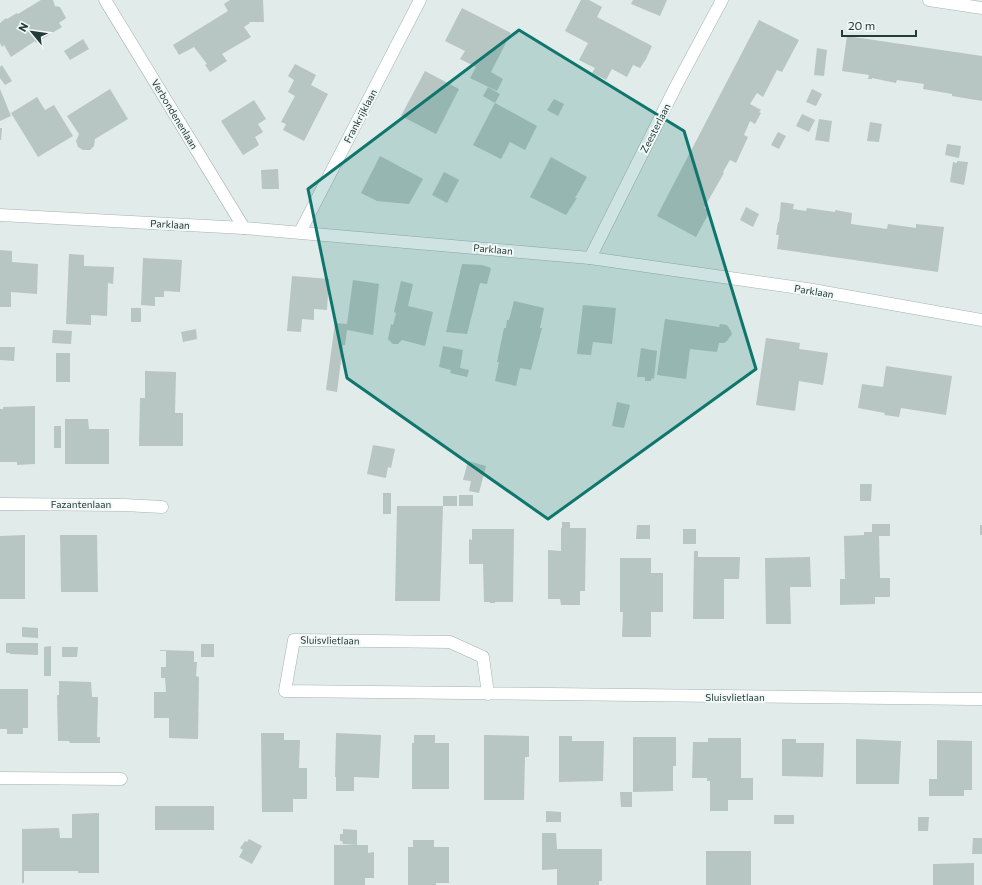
<svg xmlns="http://www.w3.org/2000/svg" width="982" height="885" viewBox="0 0 982 885" font-family="Commissioner,sans-serif">
<rect width="100%" height="100%" fill="#e1ebe9"/>
<g fill="#b7c6c2">
<path d="M41,0H53L55,6L60,7L66,18L59,23L62,27L36,43L35,41L11,57L4,45L2,47L0,43V23L6,18L7,19L17,13L18,14Z"/>
<path d="M230,0H263L264,22H249L250,23L244,27L251,37L222,54L227,61L210,72L205,65L207,64L194,47L179,55L173,45L228,11L224,4Z"/>
<path d="M581,0H589L602,7L597,17L652,46L646,59L640,68L633,65L627,77L612,69L606,80L592,73L595,68L579,60L588,43L565,31Z"/>
<path d="M633,0H667L660,16L631,4Z"/>
<path d="M462,8L511,33L491,72L503,79L497,91L470,78L476,67L460,59L465,51L445,41Z"/>
<path d="M759,20L799,40L782,72L777,70L763,97L757,93L750,104L761,110L759,112L761,113L755,124L750,121L744,135L748,137L736,163L730,160L723,172L724,173L704,208L710,211L696,237L657,216Z"/>
<path d="M847,36L982,56V101L952,96V94L923,89L924,84L897,80L896,83L872,78V79H868L869,75L842,71Z"/>
<path d="M83,39L89,49L70,60L64,51Z"/>
<path d="M817,48L827,50L824,76L814,75Z"/>
<path d="M295,64L316,75L311,85L328,94L304,141L283,130L286,124L281,122L295,96L288,92L294,80L288,76Z"/>
<path d="M2,65L12,81L5,85L0,78V67Z"/>
<path d="M425,71L459,89L436,134L401,116Z"/>
<path d="M488,87L500,94L495,103L483,96Z"/>
<path d="M0,89L11,116L0,121Z"/>
<path d="M110,89L128,119L95,139L94,146L90,150H83L78,147L76,141L79,134L67,116Z"/>
<path d="M812,89L822,94L816,106L806,102Z"/>
<path d="M37,97L45,110L54,105L73,136L38,157L11,113Z"/>
<path d="M554,99L564,104L558,116L547,110Z"/>
<path d="M254,100L266,119L258,124L263,132L255,137L259,145L243,155L221,121Z"/>
<path d="M495,103L537,126L525,150L510,142L501,159L473,145Z"/>
<path d="M802,114L815,120L809,132L796,126Z"/>
<path d="M819,119L832,121L829,142L815,140Z"/>
<path d="M870,122L882,124L879,142L867,141Z"/>
<path d="M0,128H2L1,140H0Z"/>
<path d="M778,132L786,136L779,149L771,145Z"/>
<path d="M947,144L961,146L959,158L945,155Z"/>
<path d="M380,156L423,179L409,204L377,201L361,193Z"/>
<path d="M551,157L587,177L575,198H577L566,215L530,197Z"/>
<path d="M957,161L968,162L964,185L950,182L953,162L957,163Z"/>
<path d="M278,169L279,189H262L261,170Z"/>
<path d="M444,172L459,180L447,203L432,195Z"/>
<path d="M781,202L794,204L793,209L806,211L807,208L835,212V210L852,213L851,224L887,229L888,224L916,228V224L944,227L938,272L777,249L779,235H776L778,222H779Z"/>
<path d="M746,207L759,214L753,227L740,220Z"/>
<path d="M0,250L12,251V262L38,264L37,294L11,292V307H0Z"/>
<path d="M69,254L84,255V266L114,267L113,284L108,283L107,316L91,315V325L66,324Z"/>
<path d="M143,258L182,260L180,292L164,291V297H155V306L141,305Z"/>
<path d="M462,264L482,265L491,268L487,284L480,283L467,334L446,332Z"/>
<path d="M292,276L329,279L327,310L314,309V320L302,319L301,332L287,331Z"/>
<path d="M353,280L379,284L373,335L347,330L345,345H343L337,392L326,390L335,323L347,324Z"/>
<path d="M401,281L413,284L408,306L433,312L425,346L402,340L398,344H393L388,339L391,324L393,325L396,313L394,312Z"/>
<path d="M514,301L544,308L540,328H542L531,370L520,368L516,386L495,381L499,362H497L504,328H506L507,320H509Z"/>
<path d="M583,305L616,308L612,344L593,342L591,355L577,354Z"/>
<rect x="131" y="308" width="10" height="14"/>
<path d="M665,319L719,327L720,324L727,325L731,331L732,334L727,341L724,343H719L717,352L690,349L686,379L657,375Z"/>
<path d="M196,329L197,339L183,342L181,332Z"/>
<path d="M53,330L72,331L71,344L52,343Z"/>
<path d="M766,338L800,343L799,349L828,353L823,385L799,381L795,411L756,405Z"/>
<path d="M443,346L463,350L460,368L469,370L467,377L450,373L451,370L439,367Z"/>
<path d="M0,347H15L14,361L0,360Z"/>
<path d="M641,348L657,351L654,379L652,378L651,381H645V377H637Z"/>
<rect x="56" y="353" width="14" height="29"/>
<path d="M886,366L952,376L946,415L901,408L899,417L884,415L885,413L858,408L862,384L883,387Z"/>
<path d="M145,371L176,372L175,413H183V446H139L140,398H145Z"/>
<path d="M617,402L630,405L624,428L612,426Z"/>
<path d="M35,406V464L17,465V462H0V409H3V407Z"/>
<path d="M65,419H88L89,429H109V464H65Z"/>
<rect x="54" y="426" width="7" height="22"/>
<path d="M373,445L395,449L391,468L388,467L386,478L367,474Z"/>
<path d="M468,461L486,466L479,493L469,491L471,481L463,480Z"/>
<path d="M860,484H872L871,501H860Z"/>
<rect x="383" y="493" width="8" height="21"/>
<rect x="459" y="495" width="14" height="11"/>
<rect x="443" y="496" width="14" height="10"/>
<path d="M397,506H443L440,601H395Z"/>
<path d="M562,522H570V528H586L585,591H580V605H561L560,599H548V550L561,551V528H562Z"/>
<path d="M872,524H890V536H879L880,578H890V597H875V604L840,605V579H845L844,536L864,535V532H872Z"/>
<path d="M637,525H650V539H636Z"/>
<rect x="980" y="525" width="2" height="10"/>
<path d="M472,529H514L513,602H495V603H490V602H484L483,564H469V539L472,540Z"/>
<rect x="683" y="529" width="13" height="15"/>
<path d="M25,535V599H0V536Z"/>
<path d="M60,535H97L98,592H61Z"/>
<path d="M694,551H698V557H740L739,579H724V619H693Z"/>
<path d="M810,557L811,587H790L791,624H766L765,558Z"/>
<path d="M620,558H651V573H663V612H651V637H622L623,612H620Z"/>
<path d="M22,627L38,628V638L22,637Z"/>
<path d="M6,643H38V655L10,654V653H6Z"/>
<rect x="201" y="644" width="13" height="13"/>
<path d="M51,646V676H44V647Z"/>
<path d="M62,647H78L77,657H62Z"/>
<path d="M160,650L194,651V662H197L196,676L199,677L198,739L169,738V718H154V692H166L165,678H161V667H166V651H160Z"/>
<path d="M59,681L91,682L92,697H98L97,737H100V743H70L69,741H58L57,695H59Z"/>
<path d="M0,689H28V728H23V734H7V729H0Z"/>
<path d="M261,733H284V740H300L299,768H307V799H293V812H262Z"/>
<path d="M336,733L381,735L379,778L354,777V791H336V777H335Z"/>
<path d="M414,735H435V743H449V789H412V743H414Z"/>
<path d="M484,735L529,736V757H525L524,800H484Z"/>
<path d="M559,736H572V741H604L603,781L559,782Z"/>
<path d="M633,737H676V766H673V791L633,792Z"/>
<path d="M708,738H741V778H753V800H728V811H710V781H707V778H692L693,742H708Z"/>
<path d="M782,739H796V743H824L823,777L782,776Z"/>
<path d="M856,739L901,741L899,784H856Z"/>
<path d="M937,740L972,741V790H964V796H929V779H937Z"/>
<path d="M620,792H632V807H621Z"/>
<rect x="155" y="806" width="59" height="24"/>
<path d="M546,811L561,812V822H546Z"/>
<path d="M99,813V873H78V871H24V883H22V829L59,828L60,838H72V814Z"/>
<rect x="774" y="815" width="20" height="9"/>
<path d="M918,817H929L928,831H918Z"/>
<path d="M343,829L357,830V845L343,844L342,841H340V834H343Z"/>
<path d="M542,833H556L557,849H602V881H599V885H557V869L542,870Z"/>
<path d="M973,838H982V854H972Z"/>
<path d="M249,839L262,846L252,864L239,857L243,850L240,848L245,841L247,842Z"/>
<path d="M413,840H434V847H449V883H436V885H408V847H413Z"/>
<path d="M334,845H368V853L374,852V878H365V885H334Z"/>
<rect x="706" y="851" width="45" height="34"/>
<path d="M974,863V885H933V864Z"/>
</g>
<g fill="none" stroke-linecap="round" stroke-linejoin="round">
<defs>
<g id="minor">
<path d="M105,0L244,228"/>
<path d="M929,0L982,8"/>
<path d="M0,215L244,228L590,258L807,289L982,320"/>
<path d="M300,232L420,0"/>
<path d="M590,258L676,86L722,0"/>
<path d="M0,504L124,505L162,507"/>
<path d="M488,694L483,657L450,642L294,640L285,691C518,694 750,696 982,699"/>
<path d="M0,778L121,779"/>
</g>
</defs>
<use href="#minor" stroke="#a4b3b1" stroke-width="13"/>
<use href="#minor" stroke="#fff" stroke-width="12"/>
</g>
<path fill="#0f766e" fill-opacity="0.2" stroke="#0f766e" stroke-width="3" stroke-linejoin="round" d="M519,30L684,131L756,369L548,519L347,378L308,189Z"/>
<g text-anchor="middle" stroke-width="4" stroke-linejoin="round" paint-order="stroke">
<g font-size="10" fill="#223c39" stroke="#f2f8f6">
<text transform="translate(175 114) rotate(59)" y="4">Verbondenenlaan</text>
<text transform="translate(360 116) rotate(-62)" y="4">Frankrijklaan</text>
<text transform="translate(655 128) rotate(-63)" y="4">Zeesterlaan</text>
<text transform="translate(170 224) rotate(3)" y="4">Parklaan</text>
<text transform="translate(493 249) rotate(5)" y="4">Parklaan</text>
<text transform="translate(814 291) rotate(9)" y="4">Parklaan</text>
<text x="81" y="508">Fazantenlaan</text>
<text transform="translate(330 640) rotate(1)" y="4">Sluisvlietlaan</text>
<text x="735" y="701">Sluisvlietlaan</text>
</g>
</g>
<g transform="translate(32 32) rotate(299)" stroke="#f2f8f6" stroke-width="3" paint-order="stroke">
<path d="M0-3L7 15L0 10L-7 15Z" fill="#223c39"/>
<text y="-6" font-size="11" font-weight="bold" text-anchor="middle" fill="#223c39">N</text>
</g>
<path d="M842 30v6h74v-6" fill="none" stroke="#223c39" stroke-width="2"/>
<text x="848" y="30" font-size="12" fill="#223c39" stroke="#f2f8f6" stroke-width="3" paint-order="stroke">20 m</text>
</svg>
